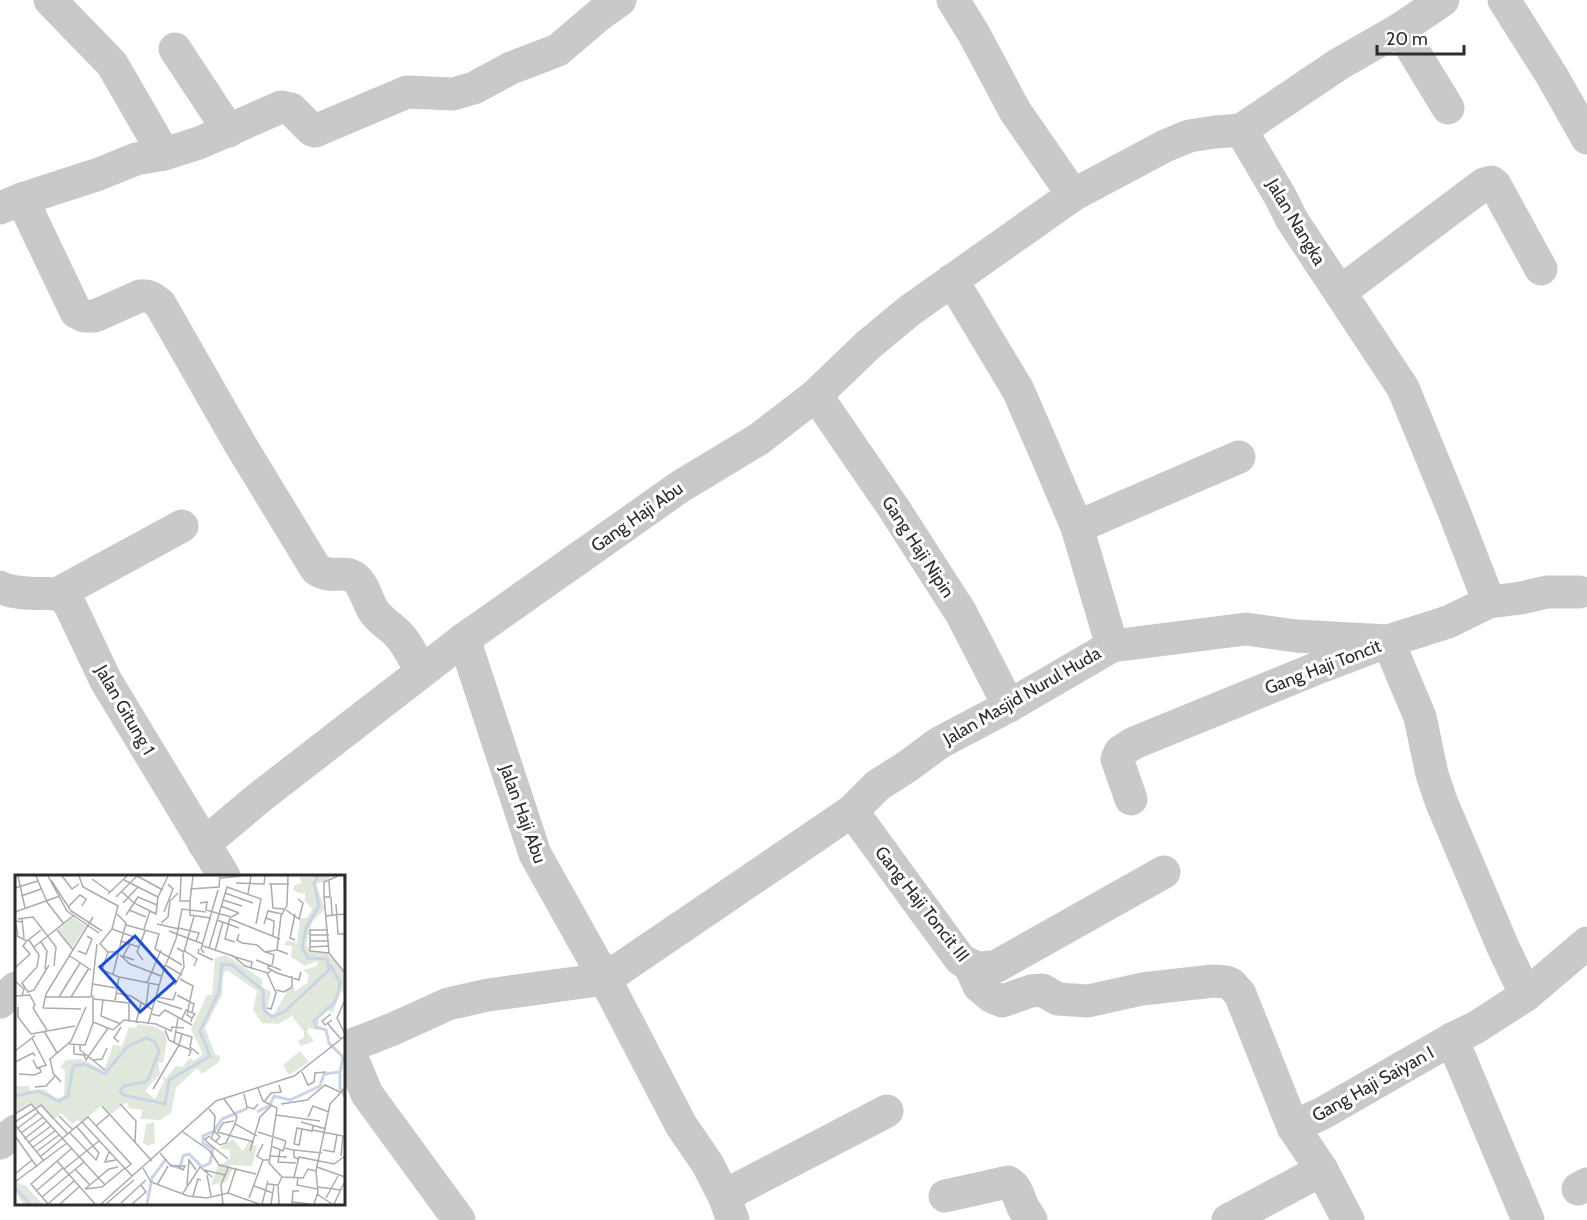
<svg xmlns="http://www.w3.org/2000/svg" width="1587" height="1220" viewBox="0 0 1587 1220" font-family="Cabin,sans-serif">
<rect width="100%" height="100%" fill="#fff"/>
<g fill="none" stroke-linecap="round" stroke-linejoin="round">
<g stroke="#c9c9c9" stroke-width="33">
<path d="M50,0L112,64L164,154"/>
<path d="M953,0L974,34L1015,111L1073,195L1165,146L1189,136L1215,132L1241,130"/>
<path d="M1504,0L1552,76L1587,138"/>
<path d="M1400,29L1448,108"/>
<path d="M175,49L229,131"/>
<path d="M1241,130L1280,196L1292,220L1403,388L1453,509L1489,602L1521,598L1547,592H1579"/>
<path d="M1241,130L1339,64L1400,29L1443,0"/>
<path d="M22,199L76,312L84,316H95L140,296C149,295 153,298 160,304L240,444L316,569C331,580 344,569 355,578C364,585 367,600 373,610C379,620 389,625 397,633C408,644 414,658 421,672"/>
<path d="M0,208L22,199L99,174L136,159L164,154L199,143L281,107L291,109L312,130L315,131L407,92L453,94L474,88L511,68L558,50L599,15L620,0"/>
<path d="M952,280L1018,390L1045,452L1077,527L1112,646"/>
<path d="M1340,292L1484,184L1491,182L1495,185L1541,269"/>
<path d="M816,395L893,507L961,613L1009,706"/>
<path d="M1077,527L1239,457"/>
<path d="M0,587C14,595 40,593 57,594L61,595L69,603L106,681L224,876"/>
<path d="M57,594L182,526"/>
<path d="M464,639L535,854L605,979L681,1125L707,1163L724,1196L733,1220"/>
<path d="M1131,799L1117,759L1120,752L1134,743L1320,667L1388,641L1420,717L1432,774L1441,801L1503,947L1526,995"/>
<path d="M852,811L960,959C975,969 979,969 997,966L1164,872"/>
<path d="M204,844L260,797L464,639L681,486L759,439L816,395L868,345L909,311L1073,195"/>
<path d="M970,966L979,986L992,997L1002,1001L1031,991L1042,990L1058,999L1088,1001L1142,989L1213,981L1226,982L1231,984L1240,994L1293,1127L1322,1170L1348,1220"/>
<path d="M0,1002L16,988"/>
<path d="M1452,1039L1528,1220"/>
<path d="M344,1047L355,1065L367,1094L459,1220"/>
<path d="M344,1048L393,1029L448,1004L488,995L605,979L852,811L878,785L908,766L939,743L1009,706L1112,646L1246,629L1296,636L1388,641L1448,622L1489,602"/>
<path d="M1293,1127L1323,1113L1452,1039L1475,1028L1526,995L1587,943"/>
<path d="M0,1143L16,1131"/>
<path d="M1578,1189L1587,1184"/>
<path d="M724,1196L887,1111"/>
<path d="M945,1196L1008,1182C1018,1188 1018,1197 1023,1207C1025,1211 1029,1216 1031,1220"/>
<path d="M1228,1220L1322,1170"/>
</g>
</g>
<g text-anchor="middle" stroke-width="6" stroke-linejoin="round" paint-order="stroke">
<g font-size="18" fill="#2c2c2c" stroke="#fff">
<text transform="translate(1296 222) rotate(59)" y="6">Jalan Nangka</text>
<text transform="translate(637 517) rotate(-35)" y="6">Gang Haji Abu</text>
<text transform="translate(918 547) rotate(57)" y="6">Gang Haji Nipin</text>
<text transform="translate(1323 667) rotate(-21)" y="6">Gang Haji Toncit</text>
<text transform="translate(1022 696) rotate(-30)" y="6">Jalan Masjid Nurul Huda</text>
<text transform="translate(125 710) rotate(60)" y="6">Jalan Gitung 1</text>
<text transform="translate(523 814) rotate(70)" y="6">Jalan Haji Abu</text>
<text transform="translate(922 904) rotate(52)" y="6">Gang Haji Toncit III</text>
<text transform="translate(1373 1084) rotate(-29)" y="6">Gang Haji Saiyan I</text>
</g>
</g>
<g transform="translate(15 875)">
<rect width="330" height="330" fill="#fff"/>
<path d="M315,1L314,5L301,9L310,34L297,47L291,69L296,77L312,78L330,98V119L326,116L318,137L312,135L304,142L303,155L294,153L292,157L299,166L286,171L283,166L289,162V157L277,141L263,149L247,148L238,135L242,116L212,95L208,99L207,120L190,153L200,179L205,181L204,187L187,199L182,193L161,213L156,238L145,245L125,244L128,235L114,233L112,227L96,239L87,230L66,248L63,245L57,249L46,238L38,245L25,230L18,232L15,228L0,238V211H14L15,216L29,214L42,224L49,221L50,196L45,192L51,185L66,184L89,195L98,170L107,171L114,152L121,153L123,149L141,152L150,158L152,166L148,188L143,187L145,199L130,216L140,224L149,206L147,201L151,203L161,191L167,192L175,183L179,186L188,179L176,154L192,120H197L200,83L211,80L247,104V112L256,117L251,138L259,139L274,113L279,112L280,116L292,108L294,100L288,95L302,91L303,86L290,91L276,82L277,71L269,70L272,65L282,68L285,43H292L297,34L290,26V17L287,19L278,15L280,10L286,8L285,2ZM58,42L71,51L57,73L42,55ZM285,176L294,187L274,200L268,190ZM139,247L140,268L132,271L128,268L131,249ZM218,264L228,276L234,266L238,267L233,277L238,270L242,271L237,291L215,290L217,295L211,307L196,310L203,291L215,284V275L204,273ZM0,307L11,311L27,329H8L0,316Z" fill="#e0e8db"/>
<path fill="none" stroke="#c9d5e6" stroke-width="3" d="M325,197V213L330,222M0,221L23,216L44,226L53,221L58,191L69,189L90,199L112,172L131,163L140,167L144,176L134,202L131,207L109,211L105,216L108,220L150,229L154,205L195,181L185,156L204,117L207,89L217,90L248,115L249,135L257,142L269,137L314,95L312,84L293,83L287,73L291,53L304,31L299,8L303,1M242,237L255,230L259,221L275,225L305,211L309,199L325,197L328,182L314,168L311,155L301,152L299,146L319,128L323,118L325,107L315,90M155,290L165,293L168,281L174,279L187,292L195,288L198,274L188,268V261L199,256L207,244L233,233M0,313L15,329M132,329L137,303L151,284"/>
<path fill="none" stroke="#ababab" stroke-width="1.5" d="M3,1L10,33M21,1L32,27L49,49M33,1L52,36L84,58M47,1L57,14L64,9M64,1L68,12L103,31L97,54L85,69L93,77H102M122,1L148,15M166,1L165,26H175V40L196,43M323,1L309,7V21L314,78L330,98M329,1L330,33M206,3L226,1M77,4L95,17M36,5L56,36L87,56M109,5L143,22M221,8L249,9L250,1M254,9H274M256,9L258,33L269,34M0,13L23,6M175,14L204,12L205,1M107,17L119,28L141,39L143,22L153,1M210,18L238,28M93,19L112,1M233,19L236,1M6,21L26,14M101,22L122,1M309,22H315L314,6M316,22L317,40M208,25L227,31M175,26L178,1M108,28L123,12M185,28L192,27L191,35L216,42L224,38M321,29L323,59H330M206,31L224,38M53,32L65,20L71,24L67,31M114,35L131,42M271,35L284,44L288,28L283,24M0,37L45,21M149,37L158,14L153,9M111,40L123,22L142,30M310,41L330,39M215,43L210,64L220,67M251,43L259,46L258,61M3,44L18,42L41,72L39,91M7,44L9,63M215,44L265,64M202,45L224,53M146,48L153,42L155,26L163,18M142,49L164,54M249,49L253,36L267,39M111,50L144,59L140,74L167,90M164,53L184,58L181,66M97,54L119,62M129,54L135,36M42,55L58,75M313,55H295V76L314,78M154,56L188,69M224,59L222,65L227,68L242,70L250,77L262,75M0,60L12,66L26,55M3,60L0,46L7,47M295,60H314M14,65L24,80L22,92L7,108L13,117L19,115L34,90M280,65L275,63L280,39M105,66L124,72M295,66H314M26,67L32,76L30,94M115,69L108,81L119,85M188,71L218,81L230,91L253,98L257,95M19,72L59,40M295,72L314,71M162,73L169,77L179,41M194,73L212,12L246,24L241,49M184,74L183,78L198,85M63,76L71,79L77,64L72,61M170,76L182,84L179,91M200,76L208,47M93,77L87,95L104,102L100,125M251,77L259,80L257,90M189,78L186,74L203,15M273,79L262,75L266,41L272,30L273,1M105,80L115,89L146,101M55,81L76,95M217,81L237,87L236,93M128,85L122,77L130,56M241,85L266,95M151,89L161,64L167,34L191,37M254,89L253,93L262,98L284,105L286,97M0,93L15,79L8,71L11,67M98,99L111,48L102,39M104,102L144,110M165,104L178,111L172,140L177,143L176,147M0,106L9,114L7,121M132,108L146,75M78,109L101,113M160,110L169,92L168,78M261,115L269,117L277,112V101M101,118L116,121L138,135M162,120L179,129L177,137M0,121L15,120L20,130L18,133M30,122H76L82,69M44,122L65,88M56,122L74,93M142,122L158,125L161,117M79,124L114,128V145M88,125L86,141L106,149M330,125L322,143L330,159M142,126L167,134M131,131L134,108M3,132V142L16,159L60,151M18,133L32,155M28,133L31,119L78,42M28,133L66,134M252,133L256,134L261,118L252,98M137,139L144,141L150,135L177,150M316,139L307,146L310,150L317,145M167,144L171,135L180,139L177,143M78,147L98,155L109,145L141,149L156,156L157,152L169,153M121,148L126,128M133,149L150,90L167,100M313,149L326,164M29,156L42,178L56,166L71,132M161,157L177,162L175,172L184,179M167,159L164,170L176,175L174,181M20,160L17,163L31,190M104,167L99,163L106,152M159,167L163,143M54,169L70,170L78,148V120M59,169V179L69,180L71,185L93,153M65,169V175L90,195M0,176L17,163M42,178L35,184L38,198L46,207M18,185L22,193L32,190M78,185L87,184L92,173M0,187L18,178L20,181M287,197L293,210L299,207L300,198L311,197M4,199L20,200L26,197L24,192M20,212L31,211L40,201M243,213L248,226L262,233L254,288L267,302L288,303L293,294L301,296M138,214L164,170L154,165L150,155M229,219L232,232L239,234L243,229M209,224L222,242L220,249L242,261M249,227L256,218L266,217L264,210M105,229L121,246L120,267M266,229L292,225L310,210L325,217M87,231L137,286M194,234L200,241L199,256L205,262L200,267M0,239L16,229L90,310M261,240L305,246M44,241L58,255M293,242L298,231L314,237M0,247L26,230L53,259M67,247L117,301M286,247L311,254M0,250L29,286M81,251L95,239M3,253L24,237M287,254L282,253L279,269L284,270L287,254L297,256L298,251M297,255L328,261M203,256L208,248L219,246M168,257L195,276L204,290L241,299M199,257L196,263L205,270L211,268L220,249M202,257L239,267M243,257L271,266M6,258L28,242M55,258L81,285L84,278L62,252M0,261L22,292M195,261L190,264L192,267L213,284M9,264L32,246M13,268L36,251M256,271L268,276L271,266M17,273L41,255M269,273L279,275V282L283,284M265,275L263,287L281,288M279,275L307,278M308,275L319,277L322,260M235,276L245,242L256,231M21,277L44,260M94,277L90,287L101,285M145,278L156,291H170L168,295L163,292M254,281L272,282M326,281L328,261M25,282L73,242L116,289L110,294M248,285L242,281L248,269M42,286L80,329M302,292L330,302M128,293L136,307L173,321L192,323L213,318L244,329M49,294L84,266M60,294L75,310M189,295L210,300M0,299L17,285M192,300L196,321M279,302L284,282L319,289L330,281M283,303L282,310L302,314M0,307L52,268M253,309L263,310L267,302M142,310L153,291M172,310L174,285L181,295M263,310L264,329M239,311L258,318M303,312L326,315M70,314L87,312L110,293M70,314L94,294L103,292M21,316L48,293M168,318L185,292L197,302M213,318L221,293M302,319L317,329M178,321L183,304L186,305M27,322L69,287M234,323L248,285H254M311,323L323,301M277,327L295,329M106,328L131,305M33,329L16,309L57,273M33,329L59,306M45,329L64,312M86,329L201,226L279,201L330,161M91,329L119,305M117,329L131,317L126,310M208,329L206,310L213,293M247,329L253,306M256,329L259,310M277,329L278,316H284M299,329L303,317L301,296L315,229L330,213M319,329L330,306"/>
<path fill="#1d4ed8" fill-opacity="0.15" stroke="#1d4ed8" stroke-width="3" d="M120,61L160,106L125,137L85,92Z"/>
<rect width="330" height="330" fill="none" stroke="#2c2c2c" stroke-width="3"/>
</g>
<path d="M1377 45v9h87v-9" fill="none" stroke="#2c2c2c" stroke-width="3"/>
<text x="1386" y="45" font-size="18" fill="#2c2c2c" stroke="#ffffff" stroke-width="4.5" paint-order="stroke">20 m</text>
</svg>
